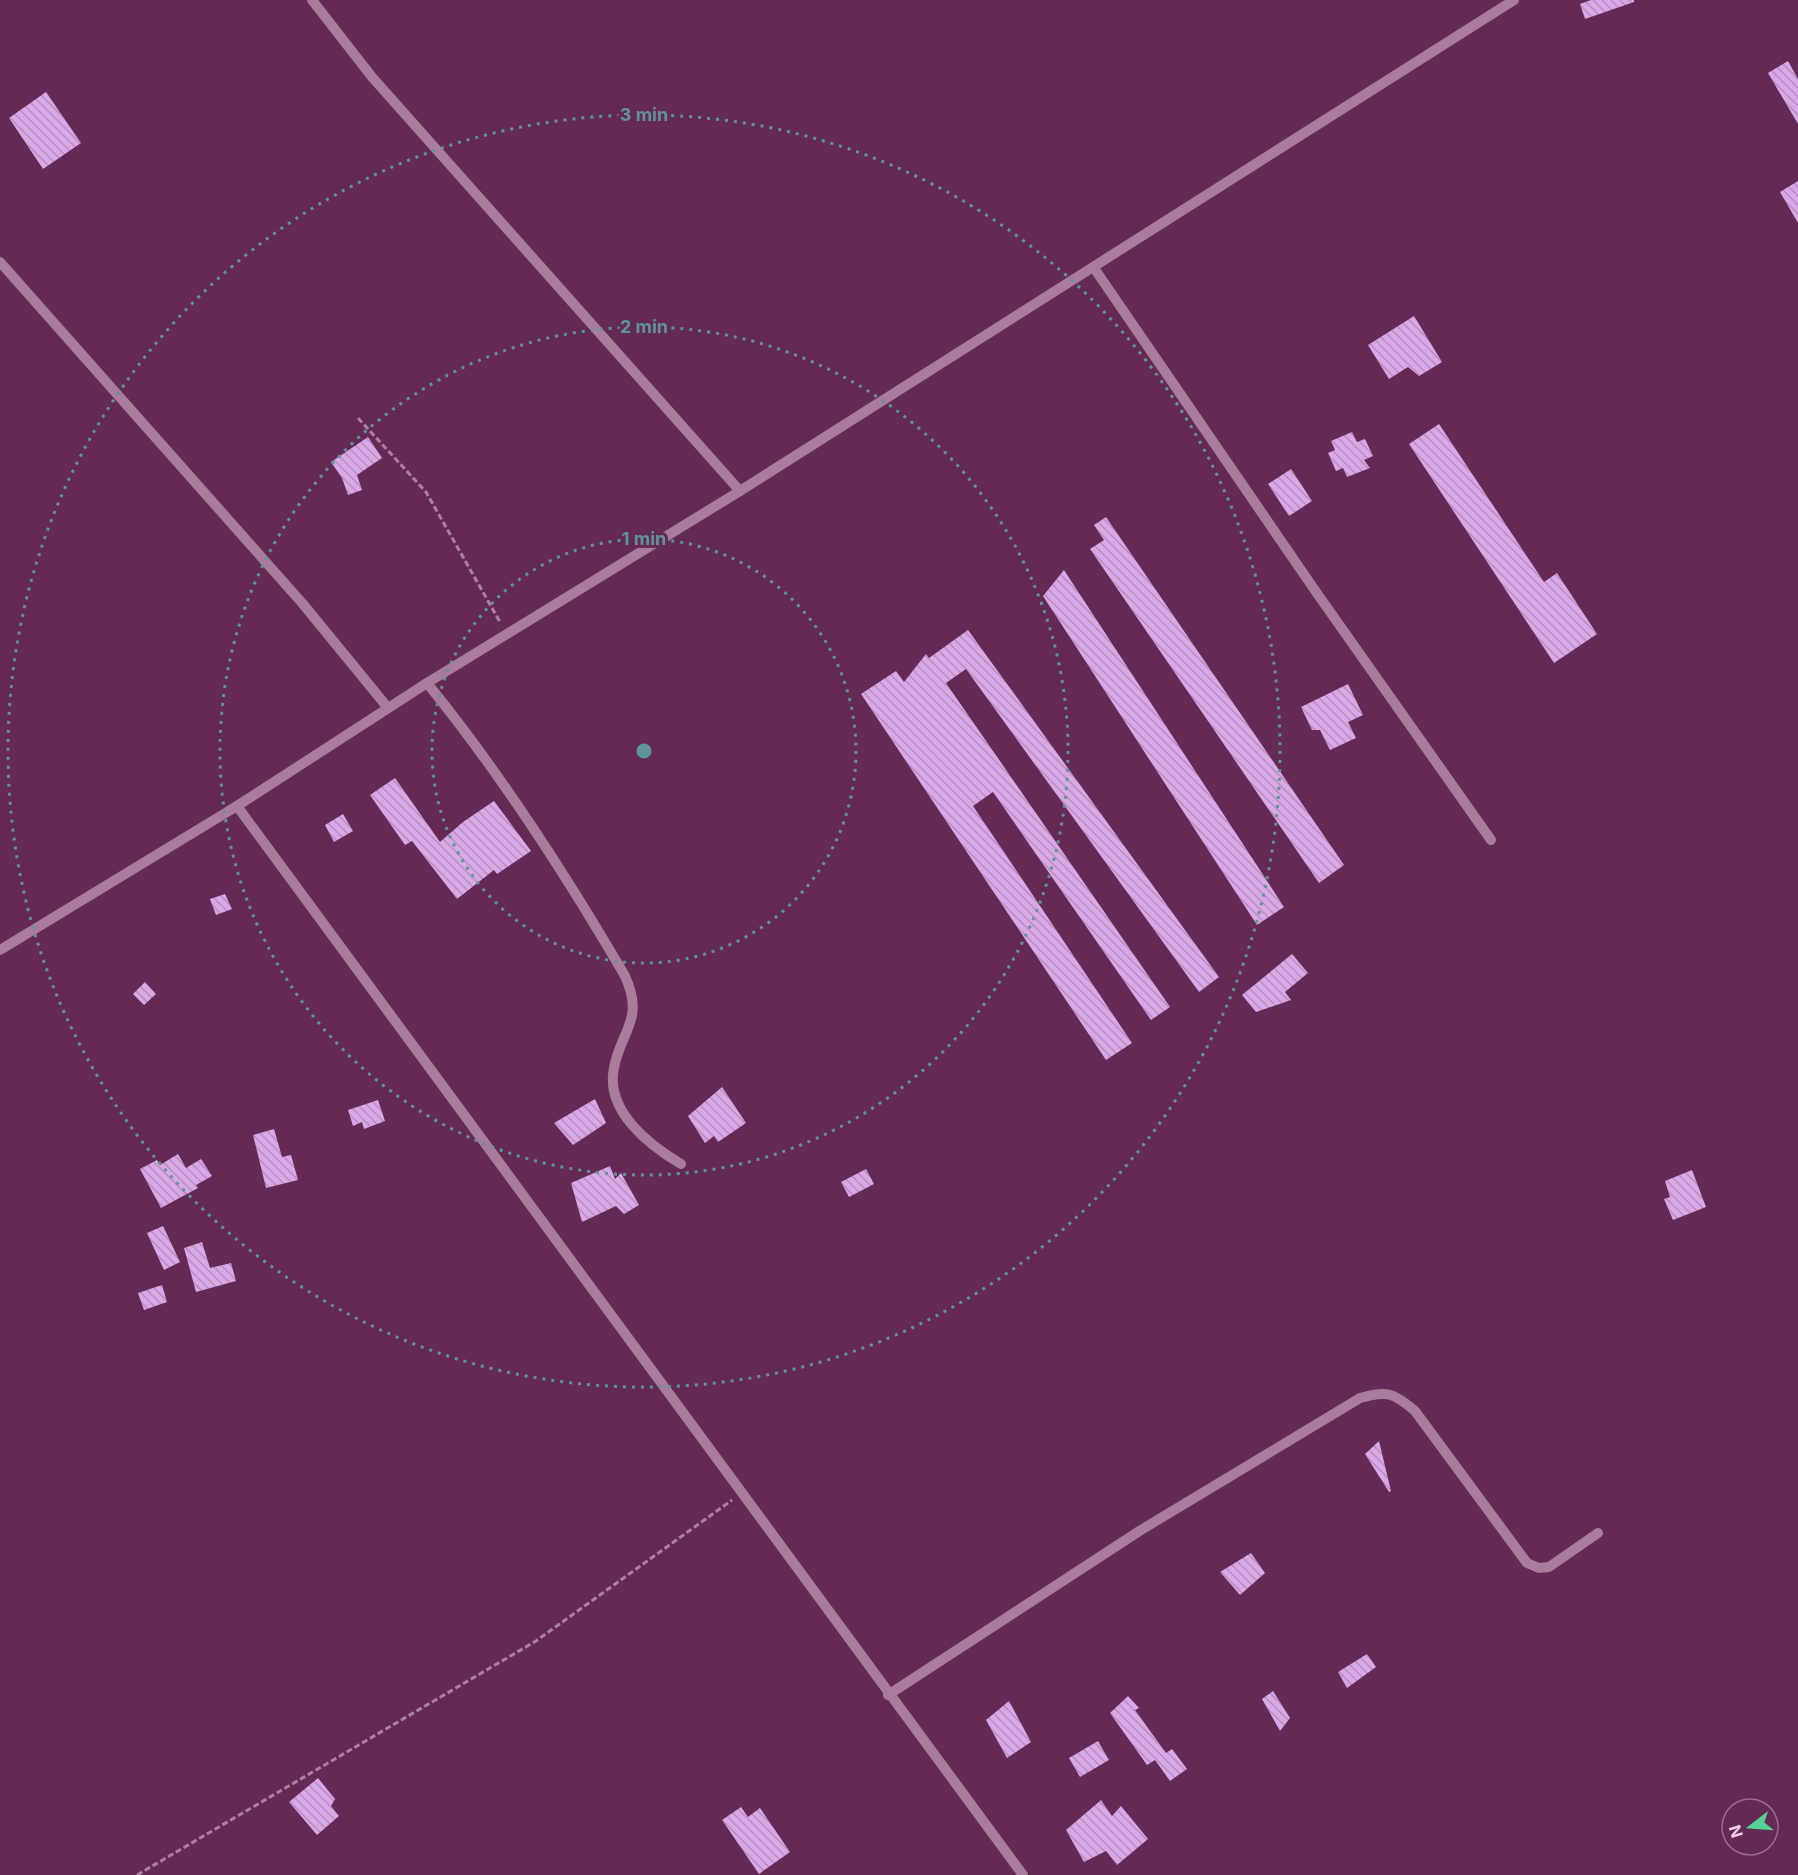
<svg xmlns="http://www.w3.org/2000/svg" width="1798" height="1875" viewBox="0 0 1798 1875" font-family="Inter,sans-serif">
<defs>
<pattern id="building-back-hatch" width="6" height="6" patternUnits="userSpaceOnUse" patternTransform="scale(1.5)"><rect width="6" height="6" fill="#d9a8e7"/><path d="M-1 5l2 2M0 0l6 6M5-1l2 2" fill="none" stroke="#b58ebe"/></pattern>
</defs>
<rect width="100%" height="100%" fill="#642a55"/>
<g fill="url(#building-back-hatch)">
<path d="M1591,0H1634V2L1585,19L1580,4Z"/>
<path d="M1788,61L1798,79V124L1768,73Z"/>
<path d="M46,92L81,143L43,169L9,118Z"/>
<path d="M1798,181V223L1780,192Z"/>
<path d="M1414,316L1442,362L1419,376L1408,367L1389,379L1368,345Z"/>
<path d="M1439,424L1544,582L1557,573L1597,634L1554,663L1409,444Z"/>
<path d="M1352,432L1357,442L1365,439L1373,456L1364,460L1370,468L1347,477L1343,468L1336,471L1328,453L1335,450L1331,441Z"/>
<path d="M368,437L382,458L357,475L362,490L348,495L342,478L331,462Z"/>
<path d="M1291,469L1312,501L1289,516L1268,484Z"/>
<path d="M1106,517L1344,865L1319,883L1090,549L1104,540L1094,525Z"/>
<path d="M1064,570L1284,907L1257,925L1043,596Z"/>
<path d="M968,630L1219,977L1199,992L966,669L946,683L1170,1007L1151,1020L993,792L973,806L1132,1043L1106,1060L861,694L896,671L904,682L926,654L929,658Z"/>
<path d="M1348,684L1363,715L1348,722L1356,738L1330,750L1320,730H1312L1301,707Z"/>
<path d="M395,778L440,842L463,822L494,801L531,851L497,874L494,870L457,899L412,841L405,845L370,795Z"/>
<path d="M343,814L353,831L334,842L325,825Z"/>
<path d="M225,894L232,909L216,915L210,899Z"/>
<path d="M1292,954L1308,973L1285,992L1291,1000L1256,1012L1242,995Z"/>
<path d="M145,982L156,994L144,1005L133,994Z"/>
<path d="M722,1087L746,1123L718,1142L714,1136L705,1143L688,1116Z"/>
<path d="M595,1099L606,1123L573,1145L554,1123Z"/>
<path d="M378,1100L385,1121L364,1129L362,1122L353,1126L348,1110Z"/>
<path d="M274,1129L282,1157L291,1155L298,1180L266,1188L253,1135Z"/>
<path d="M178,1154L186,1168L201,1159L212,1176L196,1185L198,1188L161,1208L140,1169L157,1160L160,1165Z"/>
<path d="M610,1166L615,1179L621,1173L639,1205L624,1214L616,1206L582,1222L571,1183Z"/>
<path d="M866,1169L874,1184L849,1197L841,1182Z"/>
<path d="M1692,1170L1706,1207L1673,1220L1664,1199L1670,1197L1665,1181Z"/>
<path d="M163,1226L180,1262L164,1270L147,1233Z"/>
<path d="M202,1242L210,1268L231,1263L236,1281L196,1292L184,1248Z"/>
<path d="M162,1285L167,1302L144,1310L138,1293Z"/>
<path d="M1379,1441L1391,1491L1389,1492L1365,1454Z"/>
<path d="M1251,1553L1265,1573L1240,1595L1220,1572Z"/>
<path d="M1367,1654L1376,1667L1347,1688L1338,1672Z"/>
<path d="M1273,1691L1290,1718L1280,1731L1262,1699Z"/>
<path d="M1128,1696L1139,1708L1135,1710L1166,1753L1172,1749L1187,1769L1170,1781L1155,1760L1147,1765L1110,1713Z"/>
<path d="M1009,1701L1031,1742L1007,1758L986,1720Z"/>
<path d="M1098,1741L1109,1760L1080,1777L1069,1758Z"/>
<path d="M318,1778L335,1799L331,1806L339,1816L317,1835L289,1802Z"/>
<path d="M1101,1800L1112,1816L1121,1806L1148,1839L1117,1865L1106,1851L1084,1862L1066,1830Z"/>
<path d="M741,1807L748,1817L760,1808L790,1852L759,1874L722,1820Z"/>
</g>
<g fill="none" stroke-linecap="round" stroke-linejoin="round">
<g stroke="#ae80a0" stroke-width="3" stroke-dasharray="6 3" stroke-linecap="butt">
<path d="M358,418L426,492L500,622"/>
<path d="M137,1875L536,1641L732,1500"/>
</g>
<g stroke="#a87c9a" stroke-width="10">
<path d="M312,0L372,77L740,491"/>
<path d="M0,262L303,604L388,708"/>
<path d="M1094,268L1314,589L1491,840"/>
<path d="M427,683C501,774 566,875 625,976C645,1020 621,1030 614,1068C605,1111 649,1145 681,1164"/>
<path d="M237,806L1023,1875"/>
<path d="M0,950L237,806L427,683L740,491L1514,0"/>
<path d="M888,1695L1141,1530L1360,1398C1387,1390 1394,1393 1415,1411L1527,1563L1539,1568L1549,1567L1598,1533"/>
</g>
</g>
<g fill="none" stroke="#5e9598" stroke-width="3" stroke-dasharray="3 6">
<circle cx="644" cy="751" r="212"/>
<circle cx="644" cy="751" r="424"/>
<circle cx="644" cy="751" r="636"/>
</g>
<circle cx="644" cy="751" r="9" fill="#5e9598" stroke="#642a55" stroke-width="3"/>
<g font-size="18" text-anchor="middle" font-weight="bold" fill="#5e9598" stroke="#642a55" stroke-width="6" stroke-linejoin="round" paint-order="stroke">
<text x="644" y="121">3 min</text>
<text x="644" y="333">2 min</text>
<text x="644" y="545">1 min</text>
</g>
<g transform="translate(1750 1827) rotate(253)"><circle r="28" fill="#642a55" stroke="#9c6c8f" stroke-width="1.5"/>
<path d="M0-4.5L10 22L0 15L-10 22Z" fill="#55d395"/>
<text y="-9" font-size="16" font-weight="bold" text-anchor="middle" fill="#f1cee5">N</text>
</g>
</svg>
